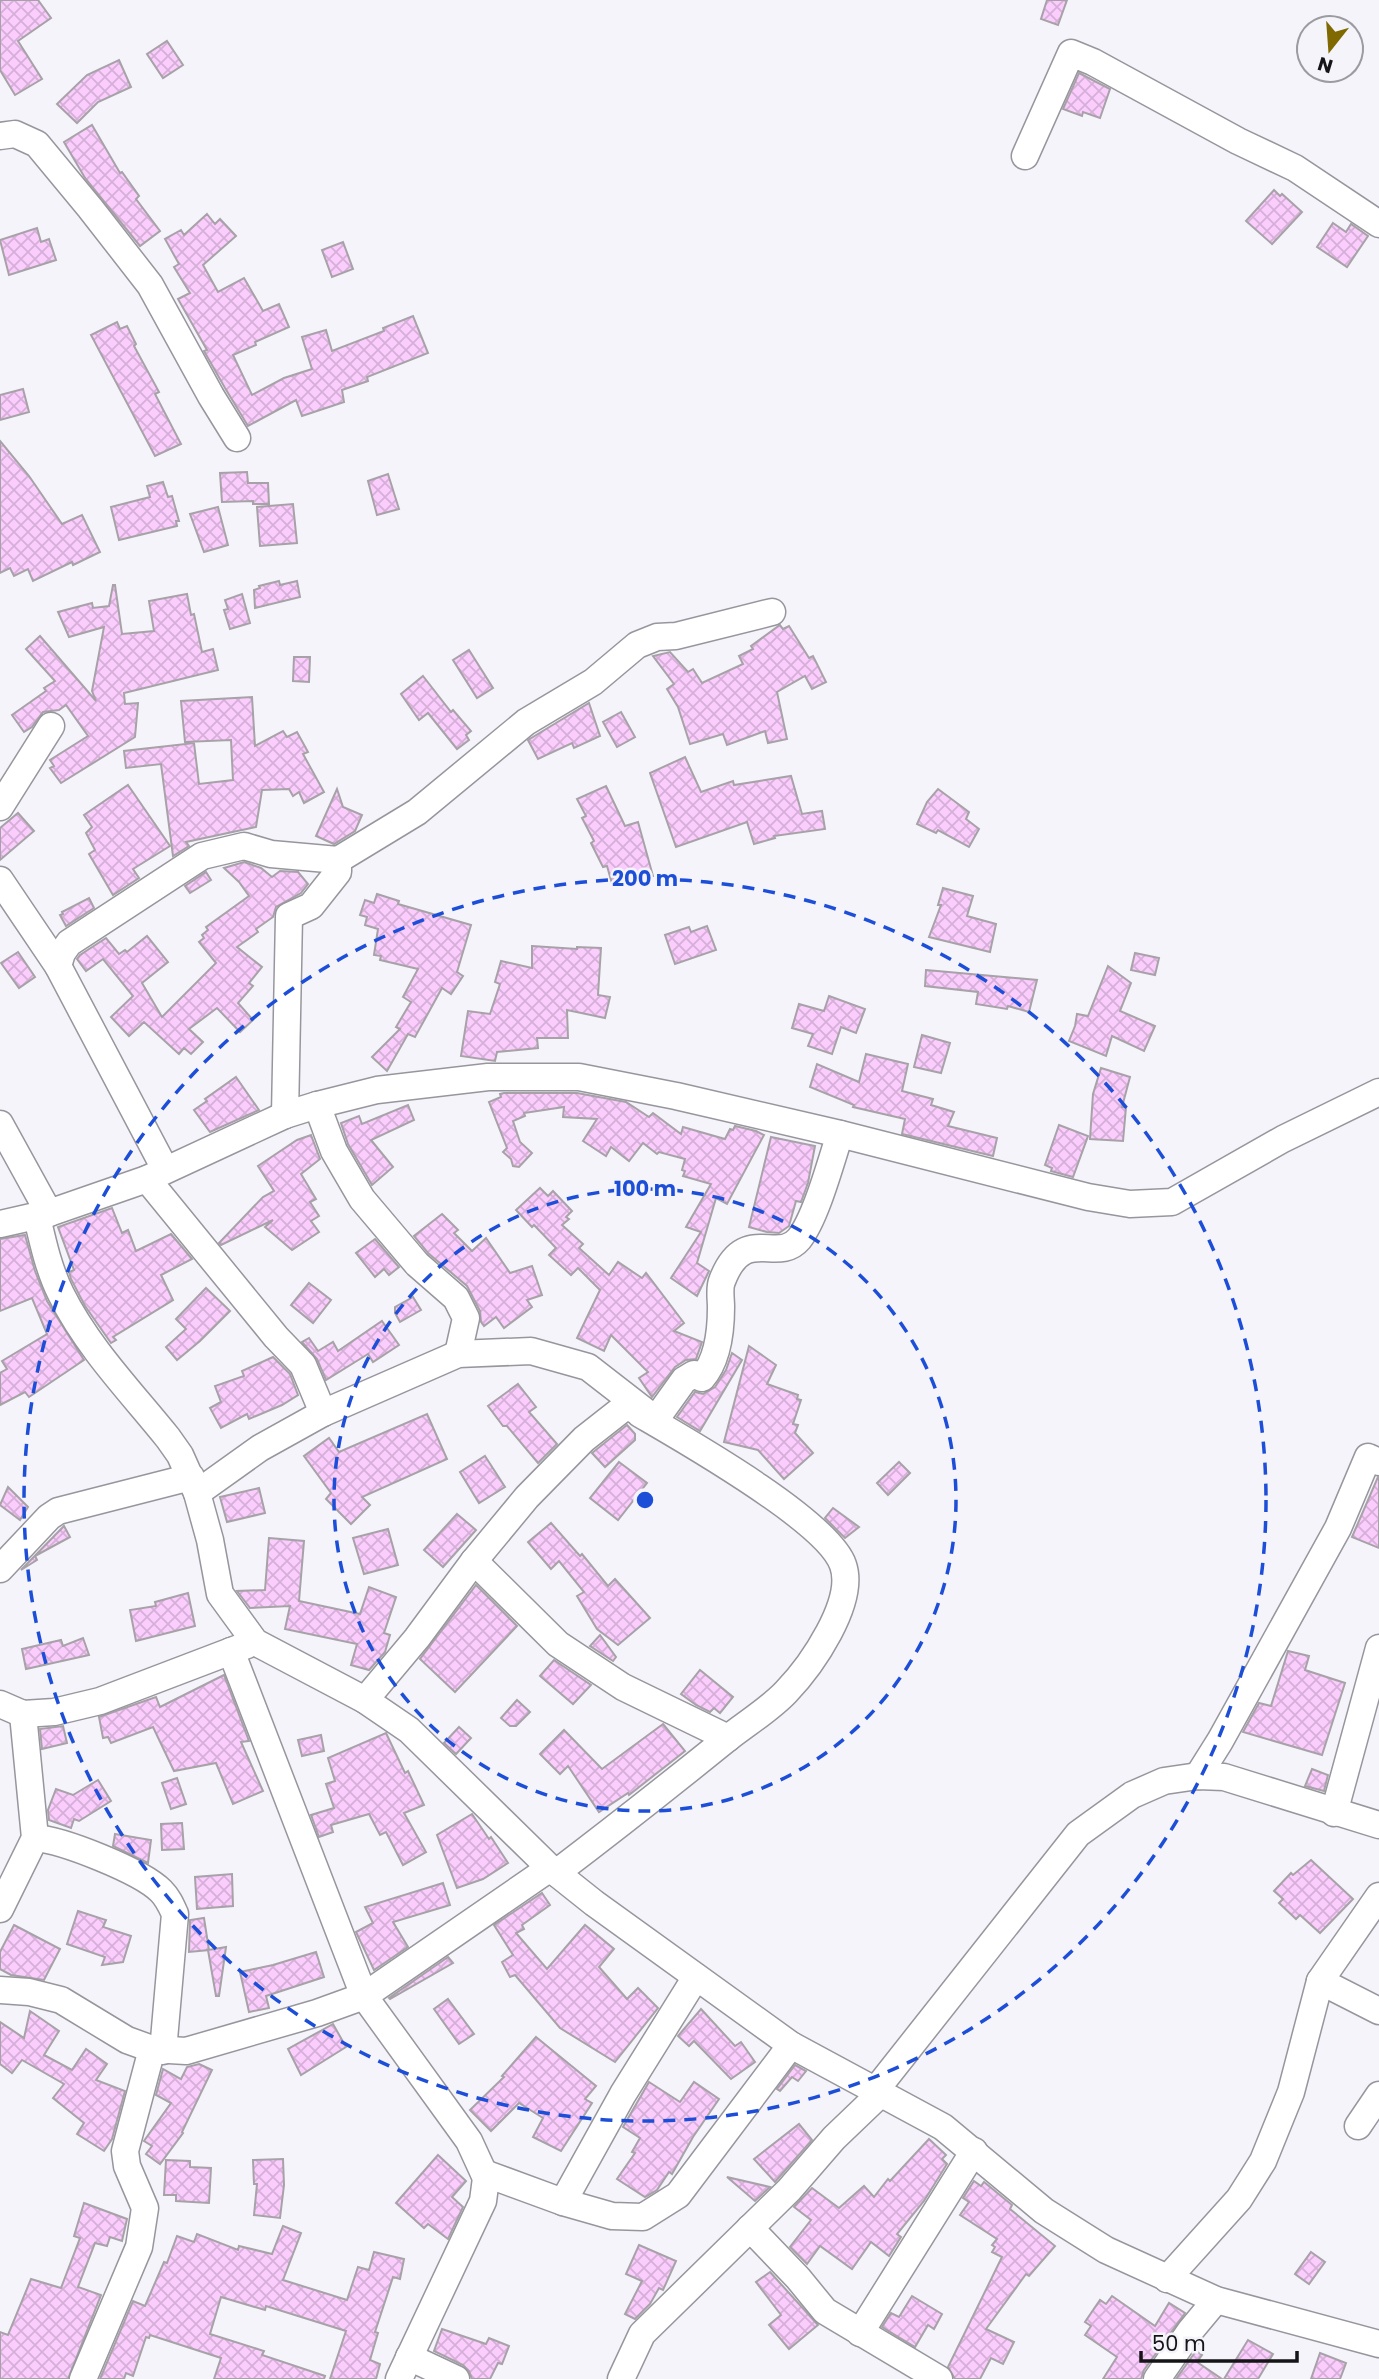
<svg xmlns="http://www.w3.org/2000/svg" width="1379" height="2379" viewBox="0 0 1379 2379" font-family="Poppins,sans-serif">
<defs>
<pattern id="building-cross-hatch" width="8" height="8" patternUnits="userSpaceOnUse" patternTransform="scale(1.75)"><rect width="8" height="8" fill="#facdfd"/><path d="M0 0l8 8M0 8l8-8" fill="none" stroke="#d5afd8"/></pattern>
</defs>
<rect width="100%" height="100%" fill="#f5f4fb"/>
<g fill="url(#building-cross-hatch)" stroke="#a7a2a7" stroke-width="2">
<path d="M0,0H38L51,18L18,41L42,79L15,95L0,70Z"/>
<path d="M1047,0H1067L1058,25L1041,19Z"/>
<path d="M167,41L183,65L163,78L147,54Z"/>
<path d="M119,60L131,87L98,102L77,123L57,104L87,75Z"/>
<path d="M1079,73L1110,89L1100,118L1083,112L1082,116L1063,109Z"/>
<path d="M92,125L120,173L122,172L139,196L136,199L160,231L140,246L85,178L64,142Z"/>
<path d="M1274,190L1280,196L1282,194L1302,212L1272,244L1246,221Z"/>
<path d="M207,214L215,224L220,219L236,236L203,265L218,292L244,278L263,311L279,304L289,327L255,342L256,345L233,355L252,395L284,378L312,369L302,337L326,330L332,351L384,331L383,328L413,316L428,353L367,377L368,381L342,390L344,402L302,416L296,400L248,426L225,388L204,351L207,350L178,299L190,293L174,267L179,264L165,239L181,230L184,235Z"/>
<path d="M1333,223L1346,232L1351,224L1368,236L1347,267L1317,247Z"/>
<path d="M37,228L41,242L49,239L56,260L9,275L0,240Z"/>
<path d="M343,242L353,269L332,277L322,250Z"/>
<path d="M117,322L120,329L127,326L136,344L134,346L159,392L155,394L181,444L155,456L91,335Z"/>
<path d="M23,389L29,412L0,420V395Z"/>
<path d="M0,441L29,476L62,524L82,515L100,552L73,565L72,562L33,581L28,569L14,576L10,568L0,573Z"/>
<path d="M247,472L248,483H268L269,504H253V501L222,502L220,473Z"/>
<path d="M388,474L399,509L377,515L368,481Z"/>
<path d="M163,482L168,497L172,496L179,521H176L177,526L119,540L111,507L150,497L147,486Z"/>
<path d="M293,504L297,543L260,546L257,507Z"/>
<path d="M218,507L228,545L204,552L190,514Z"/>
<path d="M279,581L280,585L297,581L300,597L255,608L254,590L260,588L259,586Z"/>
<path d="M113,585H115L122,634L154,631L149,601L187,594L191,615L194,614L202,652L213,649L218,670L124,693L125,704L138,703L135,737L61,783L50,768L54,766L50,760L88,736L66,705L59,710L43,712L32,727L24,732L12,715L46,691L44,688L55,681L26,649L40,636L96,701L92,691L104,627L69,637L58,612L92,603L93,608L109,606Z"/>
<path d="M242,594L250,623L230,629L224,610L228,609L225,600Z"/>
<path d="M780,625L783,629L789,626L809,658L813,656L826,682L812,689L805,676L777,692L787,739L768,743L765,731L727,745L723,734L690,744L678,707L667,689L674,684L653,656L670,652L688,672L693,669L702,683L743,664L739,656L753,649L751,646Z"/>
<path d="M469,650L493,688L477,698L453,660Z"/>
<path d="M294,657H310L309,682L293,681Z"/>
<path d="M423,676L451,712L453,710L471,731L466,735L469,740L457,749L428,713L419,720L401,694Z"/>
<path d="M252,697L255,746L283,731L287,737L297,732L308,752L303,754L324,792L304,803L299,792L293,796L289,789L262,790L256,827L186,842L189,846L173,856L161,764L126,768L124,751L194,743L199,784L233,780L231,740L185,742L181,701Z"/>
<path d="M589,703L600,736L574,748L572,743L538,759L528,740Z"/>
<path d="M621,712L635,737L617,747L603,722Z"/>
<path d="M685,757L701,792L733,781L734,785L791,776L802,814L822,811L825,829L774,836L775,838L754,844L747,822L676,847L650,773Z"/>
<path d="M128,785L170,846L133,869L139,878L113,895L89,854L95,850L86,833L92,827L84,815Z"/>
<path d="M606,786L625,826L638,822L653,876L613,887L607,866L603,867L591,843L594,841L582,818L586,816L577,799Z"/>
<path d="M337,789L343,807L362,815L355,831L334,844L316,836Z"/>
<path d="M938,789L969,812L966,819L979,829L969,847L938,830L936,833L917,824L927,802Z"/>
<path d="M18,813L34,831L0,860V828Z"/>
<path d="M244,862L261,868L272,877L280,871L298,872L308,884L301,893L276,907L273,917L256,929L258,932L237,947L262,967L249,983L253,986L238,1003L253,1020L240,1032L217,1008L189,1029L203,1042L191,1054L184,1048L179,1054L144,1022L129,1036L111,1017L133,996L103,959L86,971L77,959L80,955L106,938L119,954L125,950L127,952L147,936L168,962L142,983L162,1017L216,963L199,942L204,938L202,935L208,930L206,927L249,896L239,882L224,868Z"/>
<path d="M206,872L211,880L190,893L185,886Z"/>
<path d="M943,888L973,896L967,916L996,924L990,952L929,937L941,905H938Z"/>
<path d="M377,894L399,901L398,904L471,925L457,972L463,976L451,994L442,988L415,1037L408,1034L387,1071L372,1057L400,1029L396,1027L411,1002L403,997L418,969L380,960L381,956L374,955L378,929L365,925L367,917L360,915L365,900L374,903Z"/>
<path d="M89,898L94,908L66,926L60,915L63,914L62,912Z"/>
<path d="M707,926L716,950L675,964L665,935L689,927L691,932Z"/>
<path d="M532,946L577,949V947L601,948L598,995L610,997L605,1018L567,1010L568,1038H537L538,1048L497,1052L495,1061L461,1056L468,1011L490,1014L500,984L495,982L501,961L532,968Z"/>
<path d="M18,952L35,977L19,988L1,963Z"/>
<path d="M1135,953L1159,958L1155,975L1131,970Z"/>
<path d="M1108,966L1131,983L1120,1011L1155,1026L1144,1051L1112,1036L1106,1056L1069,1041L1075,1026L1077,1014L1088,1016Z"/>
<path d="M926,970L1037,980L1029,1012L1008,1006L1007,1009L976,1004L978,992L925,986Z"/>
<path d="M829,996L865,1009L856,1033L841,1027L832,1054L808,1046L813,1034L792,1028L799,1004L824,1011Z"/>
<path d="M922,1035L950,1043L941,1073L914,1067Z"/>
<path d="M866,1054L908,1064L902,1091L933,1099L931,1105L954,1112L948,1126L997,1138L993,1156L902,1134L905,1119L853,1107L854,1105L810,1087L817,1064L859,1082Z"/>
<path d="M1101,1068L1130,1077L1122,1107H1126L1123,1141L1090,1139L1093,1094Z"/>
<path d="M236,1077L259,1110L210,1132L194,1110L207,1101L205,1099Z"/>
<path d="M504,1093H577L626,1102L649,1117L653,1113L681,1134L683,1127L725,1139L730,1129L733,1130L735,1126L756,1131L764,1135L727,1204L716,1198L697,1263L709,1271L697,1296L671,1278L701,1232L686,1227L711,1184L683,1176L685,1171L682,1170L685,1159L659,1152L657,1154L643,1143L629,1161L611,1147L606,1156L583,1141L597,1119L563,1117L564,1107L524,1113L525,1116L513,1121L520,1142L532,1153L519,1167L513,1166L511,1159L503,1152L507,1148L489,1102L501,1097L500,1094Z"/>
<path d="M408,1105L414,1120L371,1140L393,1167L372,1185L348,1144L341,1123L359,1116L362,1124Z"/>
<path d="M1059,1125L1088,1136L1073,1177L1051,1171L1052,1168L1045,1165Z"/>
<path d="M311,1135L320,1159L301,1174L316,1199L310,1202L319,1216L311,1221L319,1232L292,1250L265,1227L273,1220L221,1245L219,1243L263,1197L274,1191L258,1166L297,1140Z"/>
<path d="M771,1137L815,1146L808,1183L801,1202L796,1201L789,1226L779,1233L767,1232L749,1227Z"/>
<path d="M540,1188L548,1196L553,1191L572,1211L566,1217L569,1219L562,1225L583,1244L579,1248L609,1275L618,1262L642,1278L646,1273L684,1323L674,1331L702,1342L696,1359L686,1360L675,1367L652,1397L639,1378L648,1372L611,1335L604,1351L577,1338L600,1290L578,1268L571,1275L549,1255L556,1248L534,1225L532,1227L516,1210Z"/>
<path d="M112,1208L122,1233L128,1230L136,1251L171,1234L192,1259L161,1275L173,1300L113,1337L116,1340L111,1343L85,1306L71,1279L69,1272L74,1270L58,1227Z"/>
<path d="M442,1214L458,1230L454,1233L472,1251L486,1238L510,1273L532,1266L542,1295L527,1300L532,1307L504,1328L496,1317L484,1326L481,1322L480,1311L467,1286L428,1253L414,1236Z"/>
<path d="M25,1235L35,1271L47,1301L84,1360L29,1397L25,1392L0,1405V1373L7,1369L2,1361L47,1334L32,1298L0,1311V1239Z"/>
<path d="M375,1239L399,1267L389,1275L384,1269L375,1277L356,1253Z"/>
<path d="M309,1283L331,1300L313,1323L291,1305Z"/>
<path d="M206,1288L230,1311L200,1341L177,1360L166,1347L186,1329L176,1319Z"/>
<path d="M413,1297L421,1310L400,1322L395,1313V1307Z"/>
<path d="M382,1321L399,1345L373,1362L368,1354L326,1380L317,1359L302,1342L309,1338L318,1351L333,1342L338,1351Z"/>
<path d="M749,1346L776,1365L767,1384L798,1395L797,1399L801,1400L793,1424L798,1425L795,1433L813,1453L784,1479L758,1450L724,1442Z"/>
<path d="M732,1353L742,1360L700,1431L677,1417L695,1392L703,1394L715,1387L726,1370Z"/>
<path d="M273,1357L290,1374L298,1395L282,1405L249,1419L247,1414L221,1428L210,1408L221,1402L215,1386L244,1376L242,1371Z"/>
<path d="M518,1384L536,1407L529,1412L557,1444L538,1463L507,1426H503L488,1406Z"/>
<path d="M427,1414L447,1459L362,1497L370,1505L351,1524L326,1499L331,1493L304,1456L329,1438L339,1452Z"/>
<path d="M627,1425L635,1434V1440L605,1467L592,1453Z"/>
<path d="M485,1456L505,1487L479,1503L460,1472Z"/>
<path d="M619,1462L647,1483L618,1520L590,1498Z"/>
<path d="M899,1462L910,1473L888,1495L877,1483Z"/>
<path d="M1378,1477L1379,1478V1548L1352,1537Z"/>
<path d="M8,1487L28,1507L20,1520L0,1505Z"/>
<path d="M259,1488L265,1513L227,1522L220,1497Z"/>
<path d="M833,1508L859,1527L845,1538L825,1518Z"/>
<path d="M457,1514L476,1530L443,1567L424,1550Z"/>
<path d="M551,1523L580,1556L582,1554L608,1586L615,1579L650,1618L618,1645L597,1629L577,1596L584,1592L559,1561L551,1569L528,1542Z"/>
<path d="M64,1526L70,1537L35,1556L37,1560L21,1570Z"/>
<path d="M388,1529L398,1565L364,1574L353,1538Z"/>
<path d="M269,1538L304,1541L299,1601L360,1614L369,1587L396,1597L384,1633L390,1635L385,1652L369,1670L351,1665L357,1644L285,1629L290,1606L250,1608L237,1591L265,1590Z"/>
<path d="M476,1585L517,1626L455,1692L420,1659Z"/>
<path d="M188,1593L195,1626L136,1641L130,1610L156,1606L155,1602Z"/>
<path d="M600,1635L616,1657L613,1661L590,1646Z"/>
<path d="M83,1638L89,1655L26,1669L22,1649L61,1640L63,1646Z"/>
<path d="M1288,1651L1309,1656L1305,1670L1345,1683L1322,1755L1243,1732L1259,1703L1271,1706Z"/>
<path d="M554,1660L591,1685L573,1704L540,1676Z"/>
<path d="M700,1670L733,1697L720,1713L714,1708L710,1712L696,1705L681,1694Z"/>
<path d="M224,1675L249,1741L241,1742L263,1791L233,1804L216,1763L174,1771L153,1727L111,1743L108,1737L103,1738L99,1717L156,1697L160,1707Z"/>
<path d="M517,1700L530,1712L516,1726H510L501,1718Z"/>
<path d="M663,1724L685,1751L629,1795L628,1793L599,1812L568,1766L560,1774L540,1754L564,1730L602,1769Z"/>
<path d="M63,1726L67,1743L42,1749L40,1729Z"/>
<path d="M459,1727L471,1738L456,1754L444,1743Z"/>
<path d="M386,1733L405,1773L408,1771L424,1805L404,1813L426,1852L403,1865L386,1832L380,1835L369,1814L331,1825L333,1832L319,1837L311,1815L334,1808L326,1784L335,1781L328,1758Z"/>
<path d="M321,1735L324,1751L302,1756L298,1740Z"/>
<path d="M1312,1769L1328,1775L1324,1791L1305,1786Z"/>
<path d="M177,1778L186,1804L171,1809L162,1783Z"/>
<path d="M98,1780L111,1801L79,1821L74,1819L71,1828L49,1820L48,1810L56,1789L73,1795Z"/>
<path d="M472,1814L489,1839L491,1837L508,1863L483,1879L457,1888L437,1835Z"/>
<path d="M182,1823L184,1849L162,1850L161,1824Z"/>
<path d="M115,1834L151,1840L148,1863L113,1846Z"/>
<path d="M1311,1860L1353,1899L1320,1933L1300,1915L1296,1919L1279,1903L1283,1899L1274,1891L1291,1873L1293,1875Z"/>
<path d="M232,1874L233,1906L197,1909L195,1877Z"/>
<path d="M443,1883L450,1905L393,1922L408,1947L374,1970L356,1932L373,1923L365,1907Z"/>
<path d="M542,1893L550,1905L522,1925L524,1929L516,1933L547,1969L585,1925L614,1949L599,1967L627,1999L638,1988L658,2008L615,2062L560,2028L515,1975L510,1977L502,1962L513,1955L494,1925Z"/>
<path d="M78,1911L106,1920L103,1927L131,1936L123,1962L102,1965L105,1957L67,1944Z"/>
<path d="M204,1918L209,1950L189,1952L190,1920Z"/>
<path d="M14,1925L60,1949L44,1980L11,1975L0,1969V1952Z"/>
<path d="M226,1947L219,1996H216L208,1950Z"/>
<path d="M316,1952L324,1977L266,1996L269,2008L249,2012L240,1972L273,1965Z"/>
<path d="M448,1957L453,1963L390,1999L389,1998Z"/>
<path d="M448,1999L474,2034L459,2044L434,2009Z"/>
<path d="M701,2009L735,2046L741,2042L755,2062L731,2079L694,2041L689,2046L678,2036Z"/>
<path d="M30,2011L59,2031L44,2055L72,2070L86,2049L107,2064L96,2080L125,2091L112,2139L104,2151L77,2134L84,2123L53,2098L64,2084L22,2060L12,2073L0,2064V2022L24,2038Z"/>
<path d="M333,2024L346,2047L301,2075L288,2049Z"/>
<path d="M536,2037L596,2086L585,2099L592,2103L561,2151L533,2137L543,2118L519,2103L491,2131L470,2110L504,2077L502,2076Z"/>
<path d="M199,2064L212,2070L182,2132L183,2133L160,2164L146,2154L152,2146L144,2141L171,2103L156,2095L163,2069L181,2079L187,2067Z"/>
<path d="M795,2065L806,2071L798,2081L792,2077L780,2091L777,2089Z"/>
<path d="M649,2082L680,2102L694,2082L719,2099L693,2137L672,2174L669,2172L657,2190L645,2197L617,2179L635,2153L632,2152L640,2138L623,2127Z"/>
<path d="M799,2124L812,2140L775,2182L754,2159Z"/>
<path d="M929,2139L946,2155L942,2159L947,2164L924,2201L897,2234L901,2237L889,2256L871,2242L852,2269L820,2246L807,2264L790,2247L811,2220L794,2207L812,2188L839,2208L864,2186L874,2197L888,2179L890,2181Z"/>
<path d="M438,2155L466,2181L452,2197L463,2207L448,2239L428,2224L424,2228L396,2203Z"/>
<path d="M283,2159L284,2185L280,2218L254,2215L257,2184H254L253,2160Z"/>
<path d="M166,2160L190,2161V2167L211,2168L209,2203L176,2201V2195H164Z"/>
<path d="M727,2177L770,2187L755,2201Z"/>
<path d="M974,2181L981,2186L984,2182L1012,2205L1010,2209L1055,2246L1029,2276L1026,2274L986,2329L1014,2342L1003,2364L991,2358L980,2379H955L948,2367L1002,2257L992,2252L995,2247L992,2245L997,2239L960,2215L969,2202L963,2198Z"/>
<path d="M84,2203L127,2219L122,2241L110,2237L107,2246L95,2243L78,2287L101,2295L68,2379H0V2332L8,2335L31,2279L61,2288L80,2238L74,2236Z"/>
<path d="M283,2226L301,2233L283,2280L347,2300L358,2267L369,2270L374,2252L404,2259L400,2279L393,2277L375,2332L378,2333L370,2360L380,2364L376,2379H330L346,2331L266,2306L265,2310L221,2297L210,2334L264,2351L262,2355L325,2376L324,2379H214L221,2358L150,2335L149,2338L146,2337L133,2376L126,2373L124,2379H100L133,2301L145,2306L164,2262L167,2263L177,2236L194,2242L197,2234L238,2250L239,2246L272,2254Z"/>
<path d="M639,2245L676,2261L663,2290L659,2288L650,2304L635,2319L625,2314L642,2281L626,2274Z"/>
<path d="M1311,2252L1325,2262L1309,2284L1295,2274Z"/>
<path d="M770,2272L818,2325L789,2349L769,2325L781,2315L756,2282Z"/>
<path d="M912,2296L942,2314L934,2329L928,2325L915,2347L882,2327L891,2313L899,2317Z"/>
<path d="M1112,2296L1155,2326L1169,2303L1185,2313L1144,2370L1141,2379H1103L1117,2357L1085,2335L1091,2326L1085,2322L1100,2300L1106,2304Z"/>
<path d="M442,2329L486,2344L489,2338L509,2346L502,2364L498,2363L490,2379H472L469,2371L463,2365L434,2351Z"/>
<path d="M1248,2340L1273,2354L1258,2379H1224Z"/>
<path d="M1196,2351L1202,2355L1197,2362L1222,2379H1176Z"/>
<path d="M1320,2353L1346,2363L1340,2379H1311Z"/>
</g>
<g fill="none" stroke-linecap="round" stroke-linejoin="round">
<defs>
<g id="minor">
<path d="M0,136L15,134L37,144L90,208L150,285L211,396L237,438"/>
<path d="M1025,156L1071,53L1093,62L1238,141L1295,168L1379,224"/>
<path d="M0,807L51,726"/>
<path d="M0,880L58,966L165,1169"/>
<path d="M58,966L62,953L69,943L202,856L244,846L271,854L338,860"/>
<path d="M317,1105L334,1151L362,1199L417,1264L456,1298L466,1318L458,1354"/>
<path d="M285,1115L289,916L311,906L338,872V860L417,812L526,722L593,682L637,645L657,637L676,636L772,612"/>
<path d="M0,1124L49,1213"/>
<path d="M147,1179L276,1337L303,1365L323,1413"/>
<path d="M37,1217C43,1243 49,1270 61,1294C88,1348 131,1392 168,1438L180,1455L197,1493L210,1540L220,1594L255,1642L365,1700L409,1730L550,1868L594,1903L791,2045L943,2127L1044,2211L1106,2250L1216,2300L1379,2344"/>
<path d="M0,1224L49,1213L147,1179L285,1115L317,1105L377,1090L488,1077H579L676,1096L840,1134L1088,1197L1130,1204L1172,1202L1283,1139L1379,1092"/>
<path d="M197,1493L260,1448L323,1413L458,1354L531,1351L588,1367L646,1412"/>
<path d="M474,1561L558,1644L623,1687L728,1738"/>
<path d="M0,1569L49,1517L58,1511L191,1477"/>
<path d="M231,1651L364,1996L469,2141L486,2178L483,2201L399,2379"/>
<path d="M365,1700L417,1638L474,1561L527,1497L584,1439L626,1406L656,1419L684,1380L694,1374L702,1378C718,1360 721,1331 721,1307C721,1299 719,1288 722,1281C744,1223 777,1265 799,1239C816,1218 831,1161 840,1134"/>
<path d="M0,1704L23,1714L54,1712L100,1701L247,1645"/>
<path d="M1198,1776L1220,1741L1338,1528L1368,1457L1379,1462"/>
<path d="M1334,1813L1379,1648"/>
<path d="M35,1838C63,1840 141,1871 161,1891C168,1898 171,1905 175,1914L163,2051"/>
<path d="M556,1873C614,1829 671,1784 728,1738C747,1723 770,1709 786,1692C811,1666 856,1602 843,1565C828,1521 683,1439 640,1414"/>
<path d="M0,1909L35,1838L23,1714"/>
<path d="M1320,1981L1379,2011"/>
<path d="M0,1990L29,1992L61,2000L127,2040L152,2049L186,2051L317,2013L364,1996L550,1868"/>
<path d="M875,2091L1078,1834L1132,1795L1164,1781L1198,1776L1224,1777L1379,1825"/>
<path d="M1358,2126L1379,2095"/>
<path d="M484,2173L563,2202L612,2216L643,2217L678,2195L791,2045"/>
<path d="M563,2202L623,2094L696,1977"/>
<path d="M750,2228L798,2278L825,2311L939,2379"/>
<path d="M1167,2279L1239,2199L1263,2161L1291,2092L1320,1981L1379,1896"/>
<path d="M860,2333L974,2151"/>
<path d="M409,2357L456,2379"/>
<path d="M83,2379L139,2247L145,2208L127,2166L125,2151L152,2049"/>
<path d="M621,2379L642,2334L789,2190L834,2138L880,2094"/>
<path d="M1157,2379L1191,2330L1216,2300"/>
</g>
</defs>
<use href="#minor" stroke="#97969d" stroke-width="29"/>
<use href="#minor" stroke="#fff" stroke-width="26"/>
</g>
<g fill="none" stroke="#1d4ed8" stroke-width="3.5" stroke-dasharray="12 9">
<circle cx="645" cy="1500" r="311"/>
<circle cx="645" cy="1500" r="621"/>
</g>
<circle cx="645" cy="1500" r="10" fill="#1d4ed8" stroke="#f5f4fb" stroke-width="3.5"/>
<g font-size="21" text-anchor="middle" font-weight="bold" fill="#1d4ed8" stroke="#f5f4fb" stroke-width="5" stroke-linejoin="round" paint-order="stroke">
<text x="645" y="886">200 m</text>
<text x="645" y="1196">100 m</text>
</g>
<g transform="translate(1330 49) rotate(197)"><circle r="33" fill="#f5f4fb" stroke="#9b9ba0" stroke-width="2"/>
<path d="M0-5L12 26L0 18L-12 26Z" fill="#7f6900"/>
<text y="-10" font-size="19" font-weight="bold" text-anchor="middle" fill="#151517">N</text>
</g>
<path d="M1141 2351v10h156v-10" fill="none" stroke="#151517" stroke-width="3.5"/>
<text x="1152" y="2351" font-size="21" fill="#151517" stroke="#f5f4fb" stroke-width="5" paint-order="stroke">50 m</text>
</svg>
